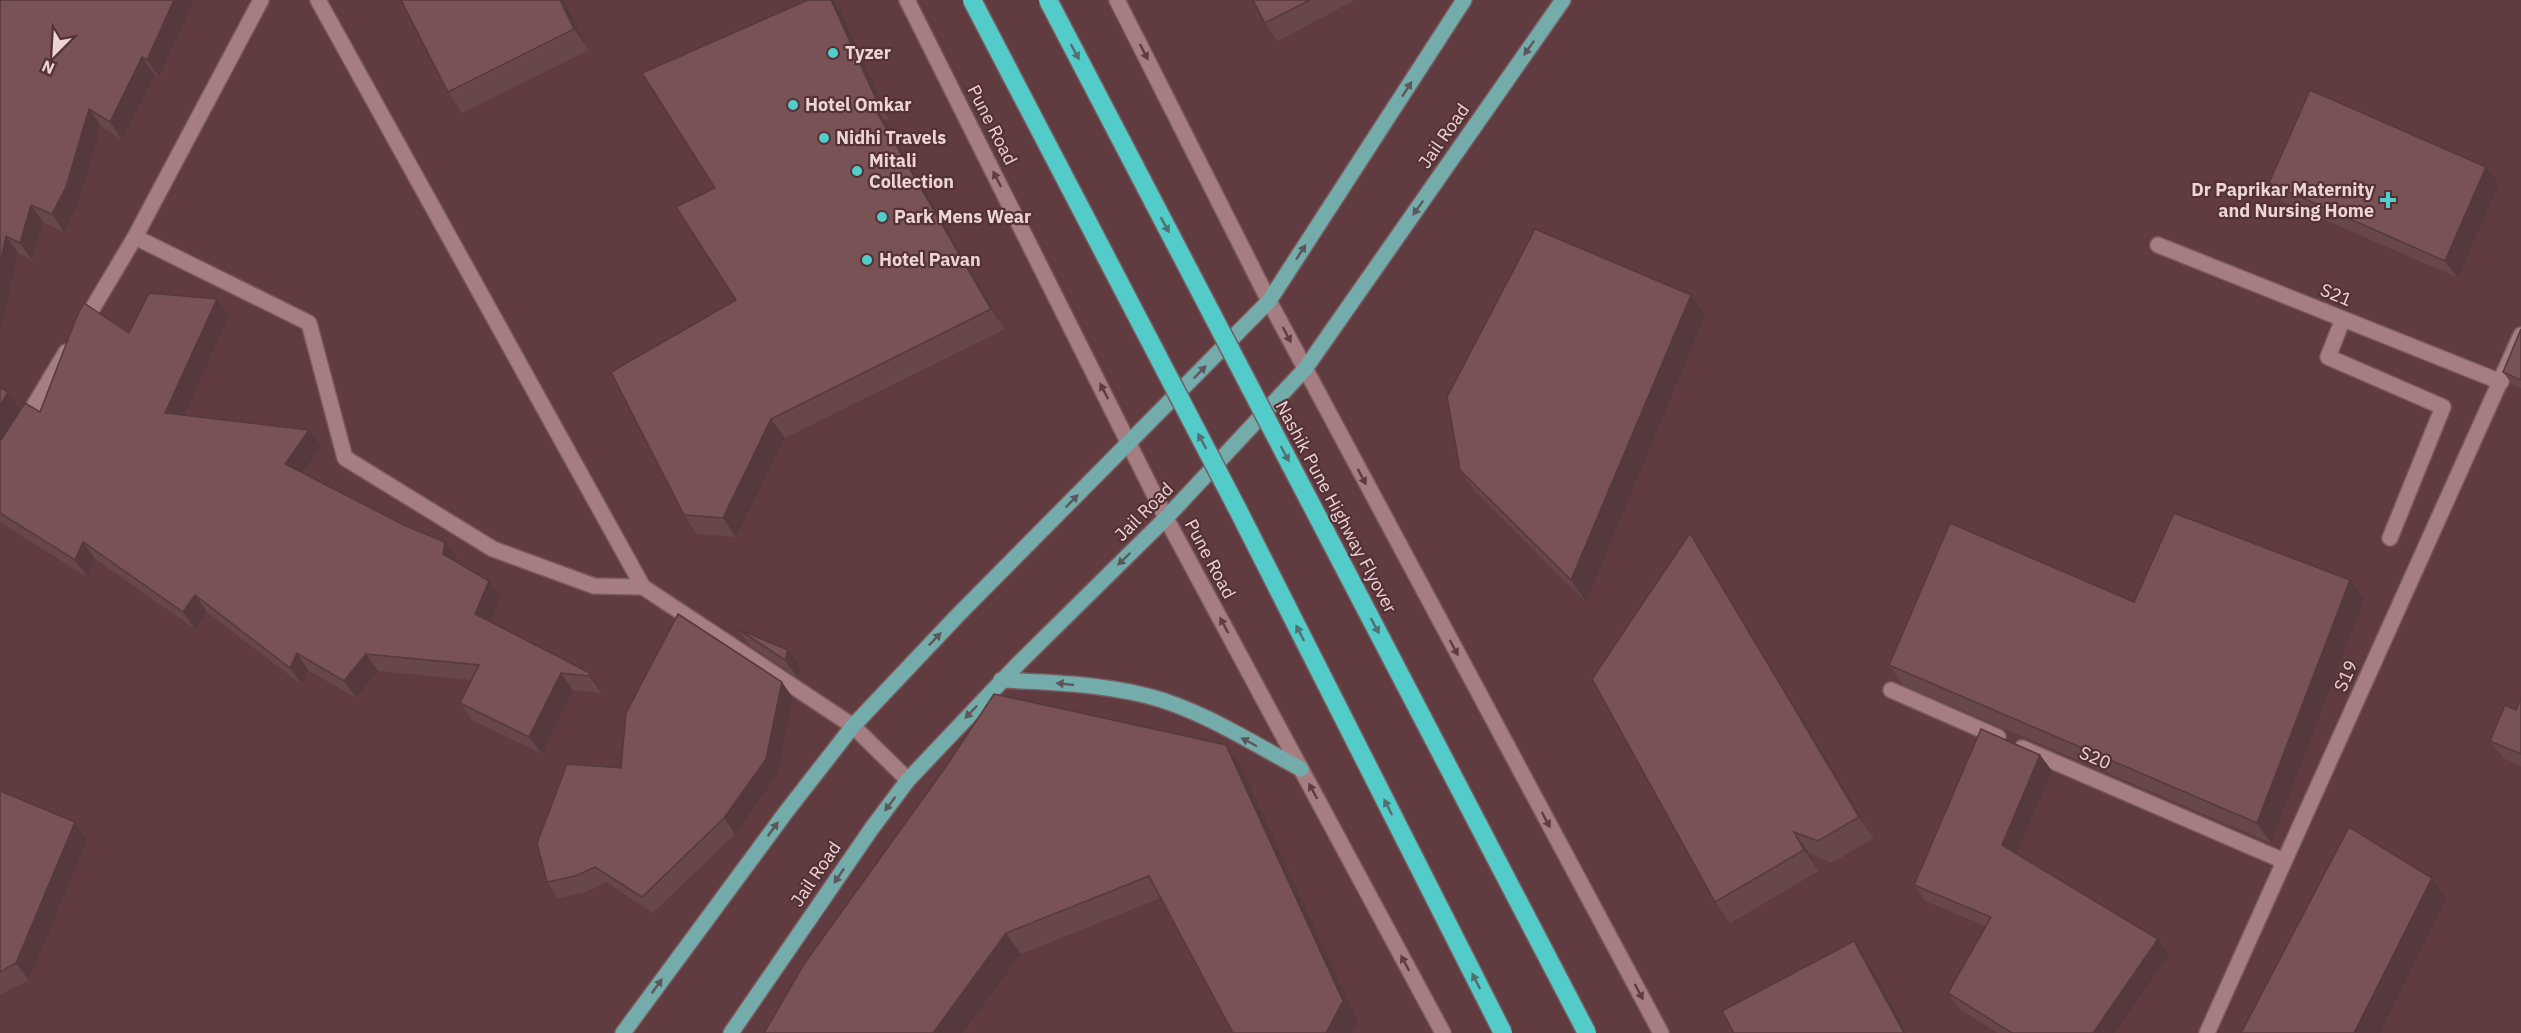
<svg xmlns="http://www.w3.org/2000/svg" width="2521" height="1033" viewBox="0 0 2521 1033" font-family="'IBM Plex Sans',sans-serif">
<rect width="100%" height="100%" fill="#603b3f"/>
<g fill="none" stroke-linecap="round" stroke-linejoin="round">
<defs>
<path id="lane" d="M2343,319L2328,357L2443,407L2390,538"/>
<g id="street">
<path d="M318,0L643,587L853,726L908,780"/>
<path d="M135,237L309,323L345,458L493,549L594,586L643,587"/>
<path d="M2158,245L2501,382"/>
<path d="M82,326L135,237L261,0"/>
<path d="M23,424L66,352"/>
<path d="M1891,690L1998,737"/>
<path d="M2022,748L2284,861"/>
<path d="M2207,1033L2521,335"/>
</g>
<g id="secondary">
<path d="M907,0L1166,518L1443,1033"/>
<path d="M1117,0L1269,301L1661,1033"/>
</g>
<g id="primary">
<path d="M1001,680C1050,682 1100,684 1148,696C1202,710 1252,743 1301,769"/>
<path d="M623,1033L786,812L853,726L958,615L1269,301L1464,0"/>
<path d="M731,1033L872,828L908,780L1019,663L1166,518L1305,369L1563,0"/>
</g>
</defs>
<use href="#lane" stroke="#795b5e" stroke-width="18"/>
<use href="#street" stroke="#795b5e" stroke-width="18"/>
<use href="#secondary" stroke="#795b5e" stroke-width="18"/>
<use href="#primary" stroke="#795b5e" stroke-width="18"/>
<use href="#lane" stroke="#a67d80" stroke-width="15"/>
<use href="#street" stroke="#a67d80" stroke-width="15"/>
<use href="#secondary" stroke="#a67d80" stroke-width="15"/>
<use href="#primary" stroke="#74acac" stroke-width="15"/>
<defs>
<g id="highway-bridge">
<path d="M972,0L1238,510L1503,1033"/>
<path d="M1048,0L1587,1033"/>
</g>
</defs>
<use href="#highway-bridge" stroke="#795b5e" stroke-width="21" stroke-linecap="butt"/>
<use href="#highway-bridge" stroke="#52cbc9" stroke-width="18"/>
</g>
<g fill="#68474a">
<path d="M0,0H194L159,77L155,75L122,140L101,126L78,205L64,232L43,222L32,260L18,253L0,333Z"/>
<path d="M401,0H564L589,50L462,113L448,92Z"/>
<path d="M808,0H833L841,11L889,119L885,121L1005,329L785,438L736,537L697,534L684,515L736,300L715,188Z"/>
<path d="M1253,0H1355L1278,41L1265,23Z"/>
<path d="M2269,183L2499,184L2458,278L2282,201Z"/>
<path d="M1691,295L1705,316L1586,602L1475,491L1460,470Z"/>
<path d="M217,299L229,316L184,415L321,447L303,473L457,559L456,562L501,598L491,623L590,673L602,690V693L573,690L542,754L472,720L460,703L471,680L378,671L356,698L309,671L302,685L207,612L195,629L95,559L87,577L0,522V387L8,392L20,410L40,412L129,333Z"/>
<path d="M2521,329V388L2512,384L2503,372Z"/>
<path d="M1704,555L1874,838L1832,863L1809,853L1819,871L1730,923L1715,902Z"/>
<path d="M2350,580L2364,600L2271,843L1903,685L1889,665L2134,602Z"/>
<path d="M738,629L800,667L798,678L750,646Z"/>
<path d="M793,698L777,775L735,834L653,913L606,882L586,892L558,898L547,882L621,768Z"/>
<path d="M2521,698V766L2503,758L2490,741L2516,710Z"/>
<path d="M2040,755L2052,771L2016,854L2169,955L2115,1033H1998L1960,1009L1948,993L1986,926L1925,901L1914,885Z"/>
<path d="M1241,766L1358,1022L1352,1033H1233L1160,898L1021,954L963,1033H764Z"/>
<path d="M0,791L87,840L29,980L0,995Z"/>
</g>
<g fill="#55393c">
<path d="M174,0H194L159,77L147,60Z"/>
<path d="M560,0H564L589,50L574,29Z"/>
<path d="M831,0H833L841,11L889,119L876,99Z"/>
<path d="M142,57L155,75L122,140L110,122Z"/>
<path d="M871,102L885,121L1005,329L991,309Z"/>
<path d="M89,109L101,126L78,205L64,232L52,214Z"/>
<path d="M2486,167L2499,184L2458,278L2445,261Z"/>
<path d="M31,205L43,222L32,260L20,243Z"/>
<path d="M6,236L18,253L0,333V263Z"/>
<path d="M1691,295L1705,316L1586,602L1571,580Z"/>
<path d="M217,299L229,316L177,431L165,413Z"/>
<path d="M8,392L20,410L0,443V406Z"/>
<path d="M771,419L785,438L736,537L723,518Z"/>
<path d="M309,430L321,447L297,481L285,464Z"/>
<path d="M1690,533L1704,555L1874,838L1859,817Z"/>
<path d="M83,542L95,559L87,577L75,560Z"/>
<path d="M445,542L457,559L456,571L443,554Z"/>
<path d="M2350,580L2364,600L2271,843L2257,823Z"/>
<path d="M489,581L501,598L487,632L475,614Z"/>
<path d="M195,595L207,612L195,629L183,612Z"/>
<path d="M788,650L800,667L798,678L785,660Z"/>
<path d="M297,653L309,671L302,685L290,668Z"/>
<path d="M366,654L378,671L356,698L344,681Z"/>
<path d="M561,673L573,690L542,754L529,737Z"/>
<path d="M590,673L602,690V693L589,676Z"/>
<path d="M782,682L793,698L777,775L735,834L724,818Z"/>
<path d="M1226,745L1241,766L1358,1022L1352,1033H1326Z"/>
<path d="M2040,755L2052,771L2013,861L2002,845Z"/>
<path d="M75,822L87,840L29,980L16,963Z"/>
<path d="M1794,832L1809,853L1819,871L1804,850Z"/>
<path d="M2432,878L2446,899L2380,1033H2354Z"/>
<path d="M1006,933L1021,954L963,1033H933Z"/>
<path d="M2158,939L2169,955L2115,1033H2093Z"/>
<path d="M1854,941L1868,962L1907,1033H1904Z"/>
</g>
<g fill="#795256" stroke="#55393c" stroke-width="1.5">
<path d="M0,0H174L147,60L142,57L110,122L89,109L66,187L52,214L31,205L20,243L6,236L0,263Z"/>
<path d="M401,0H560L574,29L448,92Z"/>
<path d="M808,0H831L876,99L871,102L991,309L771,419L723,518L684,515L611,372L736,300L676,207L715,188L642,73Z"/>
<path d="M1253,0H1310L1265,23Z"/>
<path d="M2310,90L2486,167L2445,261L2269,183Z"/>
<path d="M1535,229L1691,295L1571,580L1460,470L1447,397Z"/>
<path d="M149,293L217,299L165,413L309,430L285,464L406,526L445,542L443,554L489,581L475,614L590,673L589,676L561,673L529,737L460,703L479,665L366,654L344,681L297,653L290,668L195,595L183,612L83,542L75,560L0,513V440H1L25,403L40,412L77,316L84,303L129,333Z"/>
<path d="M2521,329V380L2503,372Z"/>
<path d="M0,387L8,392L0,406Z"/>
<path d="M2174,513L2350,580L2257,823L1889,665L1950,523L2134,602Z"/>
<path d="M1690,533L1859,817L1818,841L1794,832L1804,850L1715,902L1592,679Z"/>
<path d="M678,614L782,682L766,759L724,818L642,897L595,867L575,876L547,882L537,843L567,764L621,768L626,713Z"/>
<path d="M738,629L788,650L785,660Z"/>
<path d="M994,694L1226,745L1343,1001L1326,1033H1233L1149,876L1006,933L933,1033H764L804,964L947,765Z"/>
<path d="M2521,698V754L2490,741L2505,705L2516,710Z"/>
<path d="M1981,729L2040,755L2002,845L2158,939L2093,1033H2012L1948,993L1991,917L1914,885Z"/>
<path d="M0,791L75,822L16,963L0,972Z"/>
<path d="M2349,827L2432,878L2354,1033H2241Z"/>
<path d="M1854,941L1904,1033H1734L1722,1011Z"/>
</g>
<defs><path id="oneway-solid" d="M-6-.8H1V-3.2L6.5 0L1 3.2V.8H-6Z" transform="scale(1.5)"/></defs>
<g fill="#5e5658">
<use href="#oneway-solid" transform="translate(1529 48) rotate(125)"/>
<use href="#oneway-solid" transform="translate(1407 89) rotate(-57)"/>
<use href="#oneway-solid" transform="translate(1418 208) rotate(125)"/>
<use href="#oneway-solid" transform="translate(1301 252) rotate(-57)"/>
<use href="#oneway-solid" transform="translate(1200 372) rotate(-46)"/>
<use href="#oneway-solid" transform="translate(1072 501) rotate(-45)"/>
<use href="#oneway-solid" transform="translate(1124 559) rotate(136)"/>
<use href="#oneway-solid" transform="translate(935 639) rotate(-46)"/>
<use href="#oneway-solid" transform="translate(1065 684) rotate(-174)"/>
<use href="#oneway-solid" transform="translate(971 712) rotate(134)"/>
<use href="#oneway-solid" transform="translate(1249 742) rotate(-152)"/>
<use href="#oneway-solid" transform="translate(890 804) rotate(127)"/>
<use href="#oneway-solid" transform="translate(773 829) rotate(-54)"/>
<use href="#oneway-solid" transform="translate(839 876) rotate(124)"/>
<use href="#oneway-solid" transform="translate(657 986) rotate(-54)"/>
</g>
<g fill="#536f70">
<use href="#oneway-solid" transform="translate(1075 52) rotate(62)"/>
<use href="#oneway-solid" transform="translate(1165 225) rotate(62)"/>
<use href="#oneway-solid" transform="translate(1202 441) rotate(-118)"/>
<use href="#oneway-solid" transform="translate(1285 454) rotate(62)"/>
<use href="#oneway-solid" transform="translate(1375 626) rotate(62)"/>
<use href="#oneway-solid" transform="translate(1300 633) rotate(-117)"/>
<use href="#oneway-solid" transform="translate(1388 807) rotate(-117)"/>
<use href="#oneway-solid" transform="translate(1476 981) rotate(-117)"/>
</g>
<g fill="#603c3f">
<use href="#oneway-solid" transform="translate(1144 52) rotate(63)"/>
<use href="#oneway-solid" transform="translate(997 179) rotate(-117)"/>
<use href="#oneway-solid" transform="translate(1287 335) rotate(62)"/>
<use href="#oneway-solid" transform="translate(1104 391) rotate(-117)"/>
<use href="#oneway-solid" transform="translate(1362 477) rotate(62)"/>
<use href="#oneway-solid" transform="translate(1224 625) rotate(-118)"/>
<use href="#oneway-solid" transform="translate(1454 648) rotate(62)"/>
<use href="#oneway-solid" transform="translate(1313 791) rotate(-118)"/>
<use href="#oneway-solid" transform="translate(1546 820) rotate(62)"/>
<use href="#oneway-solid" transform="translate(1405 963) rotate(-118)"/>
<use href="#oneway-solid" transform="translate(1639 992) rotate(62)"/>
</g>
<g fill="#53cdcb" stroke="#543134" stroke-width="2">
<circle cx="833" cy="53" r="6"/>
<circle cx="793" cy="105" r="6"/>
<circle cx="824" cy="138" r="6"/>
<circle cx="857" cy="171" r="6"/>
<path d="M2385 191h6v6h6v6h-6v6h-6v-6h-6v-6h6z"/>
<circle cx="882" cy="217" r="6"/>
<circle cx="867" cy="260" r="6"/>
</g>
<g text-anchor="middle" stroke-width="4.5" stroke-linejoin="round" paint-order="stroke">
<g font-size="18" font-weight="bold" fill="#edd5d7" stroke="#543134" text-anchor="start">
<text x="845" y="59">Tyzer</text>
<text x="805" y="111">Hotel Omkar</text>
<text x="836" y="144">Nidhi Travels</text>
<text x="869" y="167">Mitali<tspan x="869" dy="21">Collection</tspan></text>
<text x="2374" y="196" text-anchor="end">Dr Paprikar Maternity<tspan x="2374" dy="21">and Nursing Home</tspan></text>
<text x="894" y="223">Park Mens Wear</text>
<text x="879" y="266">Hotel Pavan</text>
</g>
<g font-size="18" fill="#edd5d7" stroke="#543134">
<text transform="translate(992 125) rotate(63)" y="6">Pune Road</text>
<text transform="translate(1444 136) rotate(-55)" y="6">Jail Road</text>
<text transform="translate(2336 295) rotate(22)" y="6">S21</text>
<text transform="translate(1336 507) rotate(62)" y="6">Nashik Pune Highway Flyover</text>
<text transform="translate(1144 512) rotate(-45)" y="6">Jail Road</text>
<text transform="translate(1210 559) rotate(62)" y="6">Pune Road</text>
<text transform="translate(2346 676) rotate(-66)" y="6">S19</text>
<text transform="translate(2095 758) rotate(23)" y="6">S20</text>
<text transform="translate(816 874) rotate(-56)" y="6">Jail Road</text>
</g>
</g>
<g transform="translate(54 54) rotate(204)" stroke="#543134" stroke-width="4.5" paint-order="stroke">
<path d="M0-4.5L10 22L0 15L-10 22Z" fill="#edd5d7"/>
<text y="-9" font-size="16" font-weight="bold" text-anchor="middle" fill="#edd5d7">N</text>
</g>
</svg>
